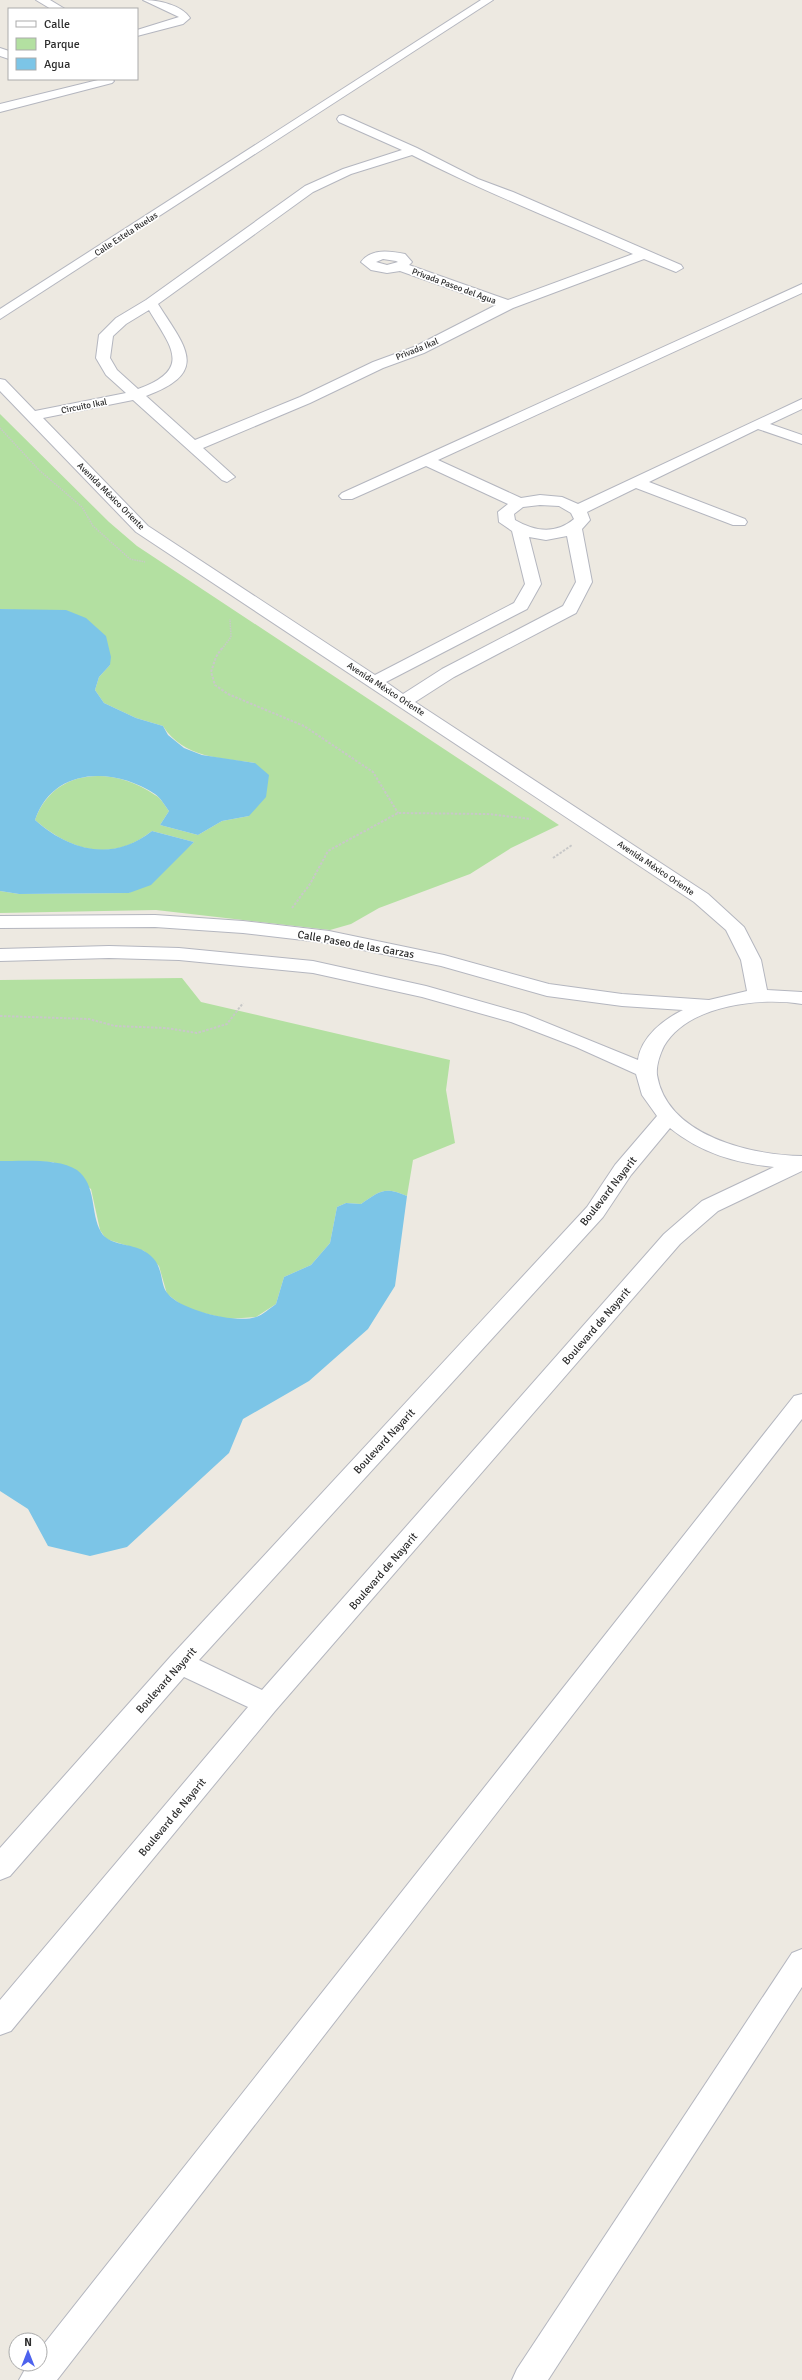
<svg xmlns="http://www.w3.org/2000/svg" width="802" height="2380" viewBox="0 0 802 2380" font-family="Signika,sans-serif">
<rect width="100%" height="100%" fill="#ede9e1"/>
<g fill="#b3e0a1">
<path d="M0,414L109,522L137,546L559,825L511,848L470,874L379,908L351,924L330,930L156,910L0,913V891L19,894L129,893L173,861L194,842L152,831C112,863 71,851 35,820C54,767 114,766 155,795C161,798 165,806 169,811L160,825L198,835L222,821L249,816L255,763C221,758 183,758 163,726L136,718L104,703L95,690L99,677L110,665L27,611L0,609Z"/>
<path d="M182,978L201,1002L450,1060L446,1090L455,1143L413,1160L407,1196C384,1186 380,1191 361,1204L346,1203L337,1207L330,1243L311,1265L284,1277L276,1304L256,1317L228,1319L187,1309L167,1294L159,1266L144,1251L106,1239L100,1230L91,1189L53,1162L0,1161V980Z"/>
</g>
<g fill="#7cc5e7">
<path d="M0,609L66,610L86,618L106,636L111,657L110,665L99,677L95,690L104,703L136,718L163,726L168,735L184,748L202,755L255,763L269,775L266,797L249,816L222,821L198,835L160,825L169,811C165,806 161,798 155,794C115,767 53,766 35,820C70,851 113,862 152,831L194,842L151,885L129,893L19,894L0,891Z"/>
<path d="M0,1161C21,1161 60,1158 77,1170C97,1185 90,1213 101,1232C109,1246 131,1243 144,1251C166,1263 158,1283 168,1294C181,1310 236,1324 256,1317C263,1315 270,1308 276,1304L284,1277L311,1265L330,1243L337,1207L346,1203L361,1204C380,1191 384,1186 407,1196L395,1286L368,1329L309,1381L243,1419L229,1453L127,1547L90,1556L48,1546L28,1509L0,1491Z"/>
</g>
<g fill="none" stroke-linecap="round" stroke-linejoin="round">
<defs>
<g id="minor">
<path d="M36,0H50L65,9H51Z"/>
<path d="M143,0C158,0 182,5 190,18L183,24L137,36V30L179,17Z"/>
<path d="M481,0H493L0,319V309Z"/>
<path d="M0,48L9,51V59L0,56Z"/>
<path d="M102,79H112L114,81L112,83L0,112V104Z"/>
<path d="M343,115L417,148L478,179L513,192L681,265L683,268L676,272L644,259L513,308L424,353L383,368L310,403L203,448L235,477L227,482L222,480L133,400L43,418L148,526L375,675L514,603L525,584L512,531L499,522L498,512L508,504L426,466L352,499H342L339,496L342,493L802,284V293L438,460L521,498L540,495L562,497L578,504L802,399V409L770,424L802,435V444L758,429L649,482L745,519L747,522L745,525H733L636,488L587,512L590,520L582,529L592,582L576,613L454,677L415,702L708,894L744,927L761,960L767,990L802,992V1004C759,997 688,1005 664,1046C660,1054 656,1066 657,1075C667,1136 751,1155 802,1156V1171L718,1211L680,1244L275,1711L11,2031L0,2035V2000L248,1707L184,1677L10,1876L0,1880V1848L171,1656L587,1207L615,1165L657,1116L642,1095L636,1074L576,1047L511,1022L422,997L313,973L179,960L109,958L0,961V949L109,946L179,948L313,961L426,986L525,1014L638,1060C641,1037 664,1019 683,1010L622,1006L547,996L441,966L329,943L243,933L155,927L0,928V916L155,915L243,921L329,931L444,955L549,984L622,994L709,1000L747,991L741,960L726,930L694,902L136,532L0,391V379L5,380L35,411L126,393L106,375L96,358L99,335L116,318L146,300L305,186L343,169L402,150L339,122L337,119L339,116ZM412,155C484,192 559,221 633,254L508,300L409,265L412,262L405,254C390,251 371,248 361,262L371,270L387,273L400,271L496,305L414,347L373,362L300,397L195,440L146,396C211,372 185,347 158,304L313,192L351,174ZM383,259L396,261L398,262L387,265L376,262ZM149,310C171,347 193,369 138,389L117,370L110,358L113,336L126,324ZM540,505L559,506L571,513L574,519C555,535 534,531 515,520L514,514L523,507ZM567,536L576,582L563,606L442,669L403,694L386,682L527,609L541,584L529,537L546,540ZM670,1128C701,1153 735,1163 774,1167L702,1201L664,1234L262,1690L199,1660L603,1217L631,1175Z"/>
<path d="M802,1394V1419L57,2380H19L28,2364H40V2349L794,1396Z"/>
<path d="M802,1949V1987L548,2380H512L517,2369L792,1953Z"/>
</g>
</defs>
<use href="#minor" stroke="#b4b6bf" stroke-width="2"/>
<g stroke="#c8c8c8" stroke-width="1.5" stroke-dasharray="1.5 1" stroke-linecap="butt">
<path d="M0,428L39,470L82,507L93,526L130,559L145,562"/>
<path d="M222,649L231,637L230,619"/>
</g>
<g stroke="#c8c8c8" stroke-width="2" stroke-dasharray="2.5 1.5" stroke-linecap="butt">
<path d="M222,648L216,657L211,672L215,685L228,694L304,726L373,772L398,813"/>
<path d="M553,858L572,845"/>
<path d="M292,908L310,884L328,851L398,813L488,814L531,819"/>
<path d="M0,1016L89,1019L115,1026L166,1028L197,1033L227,1024L243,1003"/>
</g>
<use href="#minor" fill="#fff" fill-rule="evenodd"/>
</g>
<g text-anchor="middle" stroke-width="3.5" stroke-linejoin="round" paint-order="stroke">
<g font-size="9" fill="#2d2d2d" stroke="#fff">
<text transform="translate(126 234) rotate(-33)" y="3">Calle Estela Ruelas</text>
<text transform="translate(454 286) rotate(20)" y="3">Privada Paseo del Agua</text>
<text transform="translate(417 349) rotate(-22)" y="3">Privada Ikal</text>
<text transform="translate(84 406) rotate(-11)" y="3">Circuito Ikal</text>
<text transform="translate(111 496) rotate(45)" y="3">Avenida México Oriente</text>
<text transform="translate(386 689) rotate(33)" y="3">Avenida México Oriente</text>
<text transform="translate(656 868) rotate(34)" y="3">Avenida México Oriente</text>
</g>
<g font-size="11" fill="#2d2d2d" stroke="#fff">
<text transform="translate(356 944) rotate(10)" y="4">Calle Paseo de las Garzas</text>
<text transform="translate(608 1191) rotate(-52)" y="4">Boulevard Nayarit</text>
<text transform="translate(596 1326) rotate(-49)" y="4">Boulevard de Nayarit</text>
<text transform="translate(384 1441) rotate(-47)" y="4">Boulevard Nayarit</text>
<text transform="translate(383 1571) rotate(-49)" y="4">Boulevard de Nayarit</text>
<text transform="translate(166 1680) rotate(-48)" y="4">Boulevard Nayarit</text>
<text transform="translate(172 1817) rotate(-50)" y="4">Boulevard de Nayarit</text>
</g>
</g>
<rect x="8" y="8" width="130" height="72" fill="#ffffff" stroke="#ababab"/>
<rect x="16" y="21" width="20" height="6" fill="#ffffff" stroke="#ababab"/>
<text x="44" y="28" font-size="12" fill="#2d2d2d">Calle</text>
<rect x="16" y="38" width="20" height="12" fill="#b3e0a1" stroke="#ababab"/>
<text x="44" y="48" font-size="12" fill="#2d2d2d">Parque</text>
<rect x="16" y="58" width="20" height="12" fill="#7cc5e7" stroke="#ababab"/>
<text x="44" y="68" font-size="12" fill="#2d2d2d">Agua</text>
<g transform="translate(28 2352)"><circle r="19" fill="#ffffff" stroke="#ababab"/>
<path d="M0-3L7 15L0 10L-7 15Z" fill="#4d62ee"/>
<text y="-6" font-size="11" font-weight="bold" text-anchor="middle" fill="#2d2d2d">N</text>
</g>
</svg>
